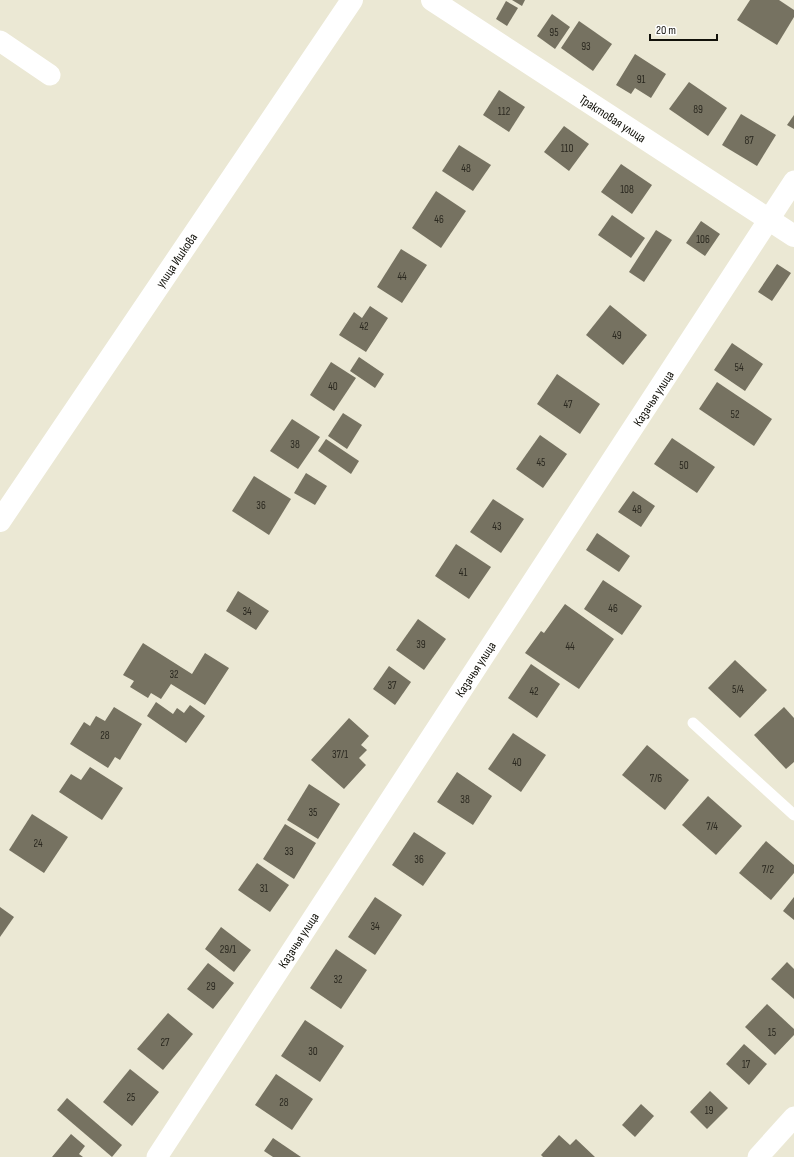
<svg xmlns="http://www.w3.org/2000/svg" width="794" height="1157" viewBox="0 0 794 1157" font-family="'Sofia Sans Condensed',sans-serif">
<rect width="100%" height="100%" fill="#ebe8d4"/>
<g fill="#767261">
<path d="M512,0H525L522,6Z"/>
<path d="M750,0H779L794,10V17L777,45L737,20Z"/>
<path d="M506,1L518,8L507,26L496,19Z"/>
<path d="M552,14L570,27L555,49L537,36Z"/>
<path d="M579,21L612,44L593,71L561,48Z"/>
<path d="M635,54L666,74L651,98L635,88L631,94L616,85Z"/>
<path d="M689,82L727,108L708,136L669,109Z"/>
<path d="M499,90L525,107L509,132L483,115Z"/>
<path d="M741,114L776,135L757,166L722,145Z"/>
<path d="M794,115V129L787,125Z"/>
<path d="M564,126L589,144L569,171L544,152Z"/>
<path d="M459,145L491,165L473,191L442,171Z"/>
<path d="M621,164L652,185L632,214L601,192Z"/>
<path d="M436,191L466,211L441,248L412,228Z"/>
<path d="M612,215L645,238L631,258L598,235Z"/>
<path d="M701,221L720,234L705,256L686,243Z"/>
<path d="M656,230L672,240L644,282L629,272Z"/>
<path d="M401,249L427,265L402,303L377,287Z"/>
<path d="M777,264L791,273L772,301L758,292Z"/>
<path d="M610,305L647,335L623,365L586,335Z"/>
<path d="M370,306L388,318L366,352L339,335L354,312L362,318Z"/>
<path d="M732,343L763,364L745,391L714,370Z"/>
<path d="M359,357L384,374L375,388L350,371Z"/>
<path d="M331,362L356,378L334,411L310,395Z"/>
<path d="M557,374L600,404L580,434L537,404Z"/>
<path d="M717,382L772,419L754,446L699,409Z"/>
<path d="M343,413L362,425L347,449L328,436Z"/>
<path d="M292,419L320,437L298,469L270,451Z"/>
<path d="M540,435L567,454L543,488L516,469Z"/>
<path d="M672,438L715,467L697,493L654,464Z"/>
<path d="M326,439L359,461L351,474L318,451Z"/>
<path d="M306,473L327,486L315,505L294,493Z"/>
<path d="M254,476L291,499L269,535L232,511Z"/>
<path d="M633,491L655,506L641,527L618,512Z"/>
<path d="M493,499L524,519L501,553L470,532Z"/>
<path d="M597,533L630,556L619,572L586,550Z"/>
<path d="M456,544L491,567L469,599L435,576Z"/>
<path d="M603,580L642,606L622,635L584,609Z"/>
<path d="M238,591L269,611L256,630L226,611Z"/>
<path d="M565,604L614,639L579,689L525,653L541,631L544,633Z"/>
<path d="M418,619L446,639L424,670L396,650Z"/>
<path d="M143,643L192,674L205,653L229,668L205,705L171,684L161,699L151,693L148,698L130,687L134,681L123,675Z"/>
<path d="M735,660L767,690L740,718L708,688Z"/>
<path d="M531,664L560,684L537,718L508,698Z"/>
<path d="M389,666L411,682L395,705L373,689Z"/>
<path d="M156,702L173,714L177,708L184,713L190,705L205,716L186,743L147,716Z"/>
<path d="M114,707L142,724L120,760L115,757L108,768L70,744L84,722L90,726L96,716L105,721Z"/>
<path d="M784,707L794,718V762L786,769L754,735Z"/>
<path d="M349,718L369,736L361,745L367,750L359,758L366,765L344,789L311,760Z"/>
<path d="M513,733L546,755L521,792L488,769Z"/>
<path d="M647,745L689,780L665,810L622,775Z"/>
<path d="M90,767L123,788L102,820L59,792L71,774L81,780Z"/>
<path d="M457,772L492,796L473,825L437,802Z"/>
<path d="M309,784L340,804L318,839L287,820Z"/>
<path d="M708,796L742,826L716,855L682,825Z"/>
<path d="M32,814L68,837L44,873L9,850Z"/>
<path d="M285,824L316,843L294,879L263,859Z"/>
<path d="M414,832L446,853L423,886L392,865Z"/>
<path d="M766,841L794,865V873L771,900L739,873Z"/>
<path d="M257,863L289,885L270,912L238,890Z"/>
<path d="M375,897L402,915L375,955L348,937Z"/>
<path d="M794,897V920L783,911Z"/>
<path d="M0,907L14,917L0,937Z"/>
<path d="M221,927L251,950L234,972L205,949Z"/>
<path d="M336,949L367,970L341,1009L310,988Z"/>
<path d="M787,962L794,969V999L771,979Z"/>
<path d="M208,963L234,983L213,1009L187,989Z"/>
<path d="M767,1004L794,1029V1035L775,1055L745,1027Z"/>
<path d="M168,1013L193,1034L163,1070L137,1049Z"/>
<path d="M305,1020L344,1046L320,1082L281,1056Z"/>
<path d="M744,1044L767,1064L749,1085L726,1064Z"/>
<path d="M130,1069L159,1092L132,1126L103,1102Z"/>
<path d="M276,1074L313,1099L292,1130L255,1105Z"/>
<path d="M710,1091L728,1108L707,1129L690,1112Z"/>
<path d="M67,1098L122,1145L112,1157L57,1110Z"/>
<path d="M641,1104L654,1116L635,1137L622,1125Z"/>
<path d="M71,1134L85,1146L79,1154L83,1157H52Z"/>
<path d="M559,1135L570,1145L576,1139L595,1157H543L541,1155Z"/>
<path d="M273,1138L301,1157H273L264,1151Z"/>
</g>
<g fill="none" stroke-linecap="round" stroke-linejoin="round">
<path stroke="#fff" stroke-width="11" d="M693,723L794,815"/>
<g stroke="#fff" stroke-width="21">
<path d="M0,41L50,75"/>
<path d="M157,1157L794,181"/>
<path d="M758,1157L794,1117"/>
</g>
<g stroke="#fff" stroke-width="22">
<path d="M432,0L794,236"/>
<path d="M0,521L352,0"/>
</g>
</g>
<g text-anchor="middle" stroke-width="3.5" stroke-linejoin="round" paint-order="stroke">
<g font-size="11" fill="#2b2920">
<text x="554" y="36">95</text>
<text x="586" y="50">93</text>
<text x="641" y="83">91</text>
<text x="698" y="113">89</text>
<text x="504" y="115">112</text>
<text x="749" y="144">87</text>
<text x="567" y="152">110</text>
<text x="466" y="172">48</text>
<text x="627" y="193">108</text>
<text x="439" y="223">46</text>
<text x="703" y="243">106</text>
<text x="402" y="280">44</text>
<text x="364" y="330">42</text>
<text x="617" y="339">49</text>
<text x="739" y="371">54</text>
<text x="333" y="390">40</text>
<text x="568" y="408">47</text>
<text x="735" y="418">52</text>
<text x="295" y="448">38</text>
<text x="541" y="466">45</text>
<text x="684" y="469">50</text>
<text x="261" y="509">36</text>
<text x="637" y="513">48</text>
<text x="497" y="530">43</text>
<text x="463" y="576">41</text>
<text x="613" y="612">46</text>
<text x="247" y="615">34</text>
<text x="421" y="648">39</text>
<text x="570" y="650">44</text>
<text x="174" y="678">32</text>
<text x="392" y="689">37</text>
<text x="738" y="693">5/4</text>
<text x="534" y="695">42</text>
<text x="105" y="739">28</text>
<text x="340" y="758">37/1</text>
<text x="517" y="766">40</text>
<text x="656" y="782">7/6</text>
<text x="465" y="803">38</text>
<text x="313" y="816">35</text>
<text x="712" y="830">7/4</text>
<text x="38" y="847">24</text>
<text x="289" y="855">33</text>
<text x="419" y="863">36</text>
<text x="768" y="873">7/2</text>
<text x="264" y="892">31</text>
<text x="375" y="930">34</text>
<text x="228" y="953">29/1</text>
<text x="338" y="983">32</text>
<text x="211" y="990">29</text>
<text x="772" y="1036">15</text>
<text x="165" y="1046">27</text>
<text x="313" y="1055">30</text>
<text x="746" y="1068">17</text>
<text x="131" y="1101">25</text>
<text x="284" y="1106">28</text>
<text x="709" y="1114">19</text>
</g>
<g font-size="13" fill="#12110a" stroke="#fff">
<text transform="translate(613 118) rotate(33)" y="5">Трактовая улица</text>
<text transform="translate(176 260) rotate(-56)" y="5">улица Ишкова</text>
<text transform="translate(653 398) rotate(-57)" y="5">Казачья улица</text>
<text transform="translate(475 669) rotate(-57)" y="5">Казачья улица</text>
<text transform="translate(298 940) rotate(-57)" y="5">Казачья улица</text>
</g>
</g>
<path d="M650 34v6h67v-6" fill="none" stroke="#12110a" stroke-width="2"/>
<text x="656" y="34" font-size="12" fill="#12110a" stroke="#ffffff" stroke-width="3" paint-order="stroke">20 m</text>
</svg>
